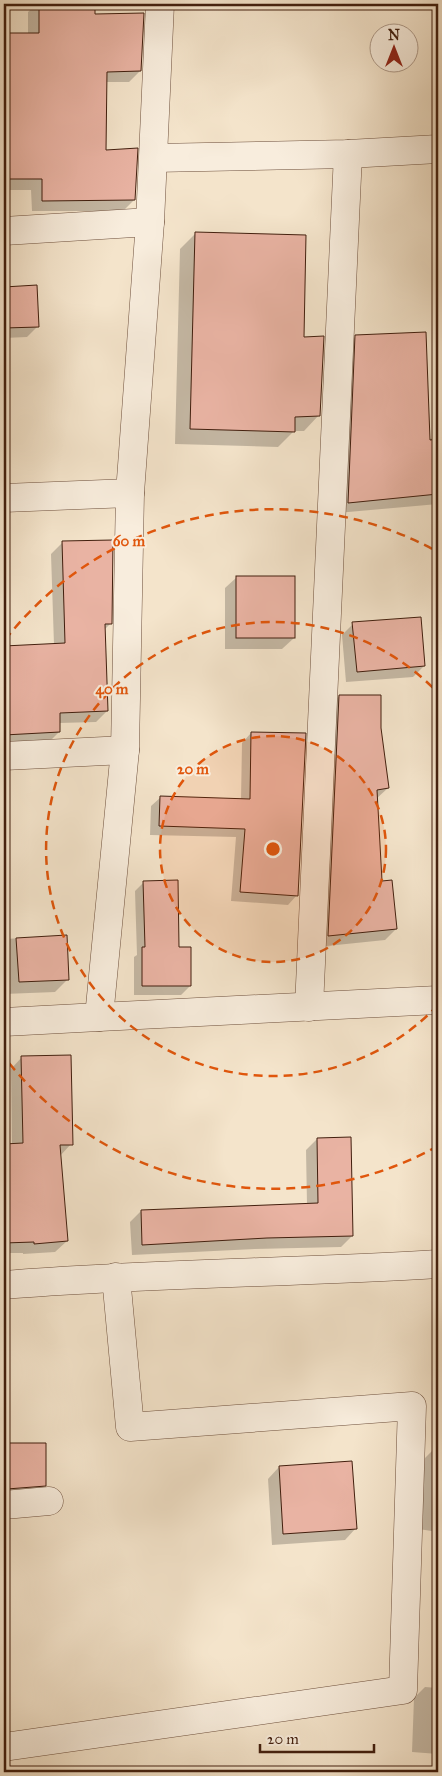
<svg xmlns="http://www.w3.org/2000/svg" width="442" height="1776" viewBox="0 0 442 1776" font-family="'IM FELL Great Primer',serif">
<rect width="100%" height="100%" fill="#f4e4cb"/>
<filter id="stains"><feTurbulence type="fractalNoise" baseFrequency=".004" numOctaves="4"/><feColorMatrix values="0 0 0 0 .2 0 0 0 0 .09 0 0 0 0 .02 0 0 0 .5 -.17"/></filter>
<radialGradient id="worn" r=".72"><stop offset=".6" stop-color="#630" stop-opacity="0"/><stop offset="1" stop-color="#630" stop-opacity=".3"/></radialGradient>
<g fill="#0003">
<path d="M37,4H94V15L140,71L129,82H105V151L134,200L123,211H32L31,190H4V35H28V12Z"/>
<path d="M196,233L302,339L319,415L304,431H294L278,447L175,444L180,249Z"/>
<path d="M36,286L38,326L27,337L4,338V288Z"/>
<path d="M356,336L428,439L438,438V504L337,513L344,348Z"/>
<path d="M62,543L111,623L104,630L107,711L96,722L59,723V732L48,743L4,745V648L54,645L51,554Z"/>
<path d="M237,577L294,638L282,649H225V588Z"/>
<path d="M353,624L424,666L413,677L346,682L342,635Z"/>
<path d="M339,696L379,728L388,788L376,799L380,882L396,929L385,940L317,947L328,707Z"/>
<path d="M251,733L297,895L288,905L231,901L236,837L150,835L151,806L161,797L241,800L242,743Z"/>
<path d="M144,882L178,948L190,986L181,995H134V957L137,955L135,891Z"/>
<path d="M65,936L68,979L55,992L4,994V939Z"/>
<path d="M22,1057L71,1144L60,1156L67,1241L55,1252L23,1254V1253H4V1145H12L11,1069Z"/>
<path d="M317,1139L352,1236L341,1247L255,1249L132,1255L130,1222L141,1211L307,1205L306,1150Z"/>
<path d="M4,1444H45V1485L34,1496L4,1499Z"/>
<path d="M437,1446H438V1532L412,1528L423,1460Z"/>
<path d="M279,1467L356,1528L345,1540L272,1545L268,1479Z"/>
<path d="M425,1687L438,1688V1754L412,1752L414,1698Z"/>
<path d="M147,1770L163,1772H144Z"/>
</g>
<g fill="#e9b3a3" stroke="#421f0e">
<path d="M39,4H95V14L144,13L141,71L107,72L106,150L138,148L135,200L42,201V179H4V33H39Z"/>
<path d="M195,232L306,235L304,337L324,336L320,416L295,417V432L190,429Z"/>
<path d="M37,285L39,327L4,328V287Z"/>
<path d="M426,332L430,440L438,439V494L348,503L355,335Z"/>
<path d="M113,540L112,624H105L108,711L60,713V732L4,735V646L65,643L62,541Z"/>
<rect x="236" y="576" width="59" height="62"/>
<path d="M421,617L425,666L357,672L352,622Z"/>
<path d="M339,695H381V728L389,788L377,790L382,881L392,880L397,929L328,936Z"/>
<path d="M251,732L306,733L298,896L240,892L245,829L159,826L160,796L250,799Z"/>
<path d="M178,880L179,947H191V986H142V947H145L143,881Z"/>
<path d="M67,935L69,980L19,982L16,938Z"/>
<path d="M71,1055L73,1145H60L68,1241L34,1244V1242L4,1243V1144L23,1143L21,1056Z"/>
<path d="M351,1137L353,1236L267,1238L142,1245L141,1210L318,1203L317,1138Z"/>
<path d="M7,1443H46V1486L7,1489Z"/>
<path d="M352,1461L357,1529L283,1534L279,1466Z"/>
</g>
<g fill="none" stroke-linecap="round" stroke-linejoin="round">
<defs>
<g id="street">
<path d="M154,158L348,154L438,149"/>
<path d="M4,231L150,222"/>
<path d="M4,498L130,493"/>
<path d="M4,756L125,750"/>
<path d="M309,1007L348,154"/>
<path d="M99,1017L438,1000"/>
<path d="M4,1022L99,1017L125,750L130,493L150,222L160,4"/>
<path d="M4,1285C148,1273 293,1273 438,1264"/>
<path d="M4,1505L49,1501"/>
<path d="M4,1747L403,1690L412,1406L130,1427L116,1277"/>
</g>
</defs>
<use href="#street" stroke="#6e503d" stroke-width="29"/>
<use href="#street" stroke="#f8eddd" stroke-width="28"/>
</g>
<circle cx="273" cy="849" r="113" fill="#e0560c" fill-opacity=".12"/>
<g fill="none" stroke="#e0560c" stroke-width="2.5" stroke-dasharray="9 6">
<circle cx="273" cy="849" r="113"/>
<path d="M438 1005A227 227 0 1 1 438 693"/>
<path d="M438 1146A340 340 0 0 1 5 1058M5 640A340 340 0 0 1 438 552"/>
</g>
<circle cx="273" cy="849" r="8" fill="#e0560c" stroke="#f8eddd" stroke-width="2.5"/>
<g font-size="15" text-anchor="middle" font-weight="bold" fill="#e0560c" stroke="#f8eddd" stroke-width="4" stroke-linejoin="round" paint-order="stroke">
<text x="129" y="546">60 m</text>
<text x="112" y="694">40 m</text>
<text x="193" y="774">20 m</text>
</g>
<rect width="442" height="1776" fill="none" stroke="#f4e4cb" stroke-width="20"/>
<rect x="5" y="5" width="432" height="1766" fill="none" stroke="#421f0e" stroke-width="2.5"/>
<rect x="10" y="10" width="422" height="1756" fill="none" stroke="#421f0e"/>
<g transform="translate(394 48)"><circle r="24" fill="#f8eddd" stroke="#af9b8a"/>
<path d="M0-4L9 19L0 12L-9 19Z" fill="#8f2418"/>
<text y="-8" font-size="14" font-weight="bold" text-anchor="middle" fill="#421f0e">N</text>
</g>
<path d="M260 1744v8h114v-8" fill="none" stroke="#421f0e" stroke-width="2.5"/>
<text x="267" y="1744" font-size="15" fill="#421f0e" stroke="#f8eddd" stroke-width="4" paint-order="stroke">20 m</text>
<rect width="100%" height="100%" filter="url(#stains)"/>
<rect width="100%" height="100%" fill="url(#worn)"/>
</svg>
